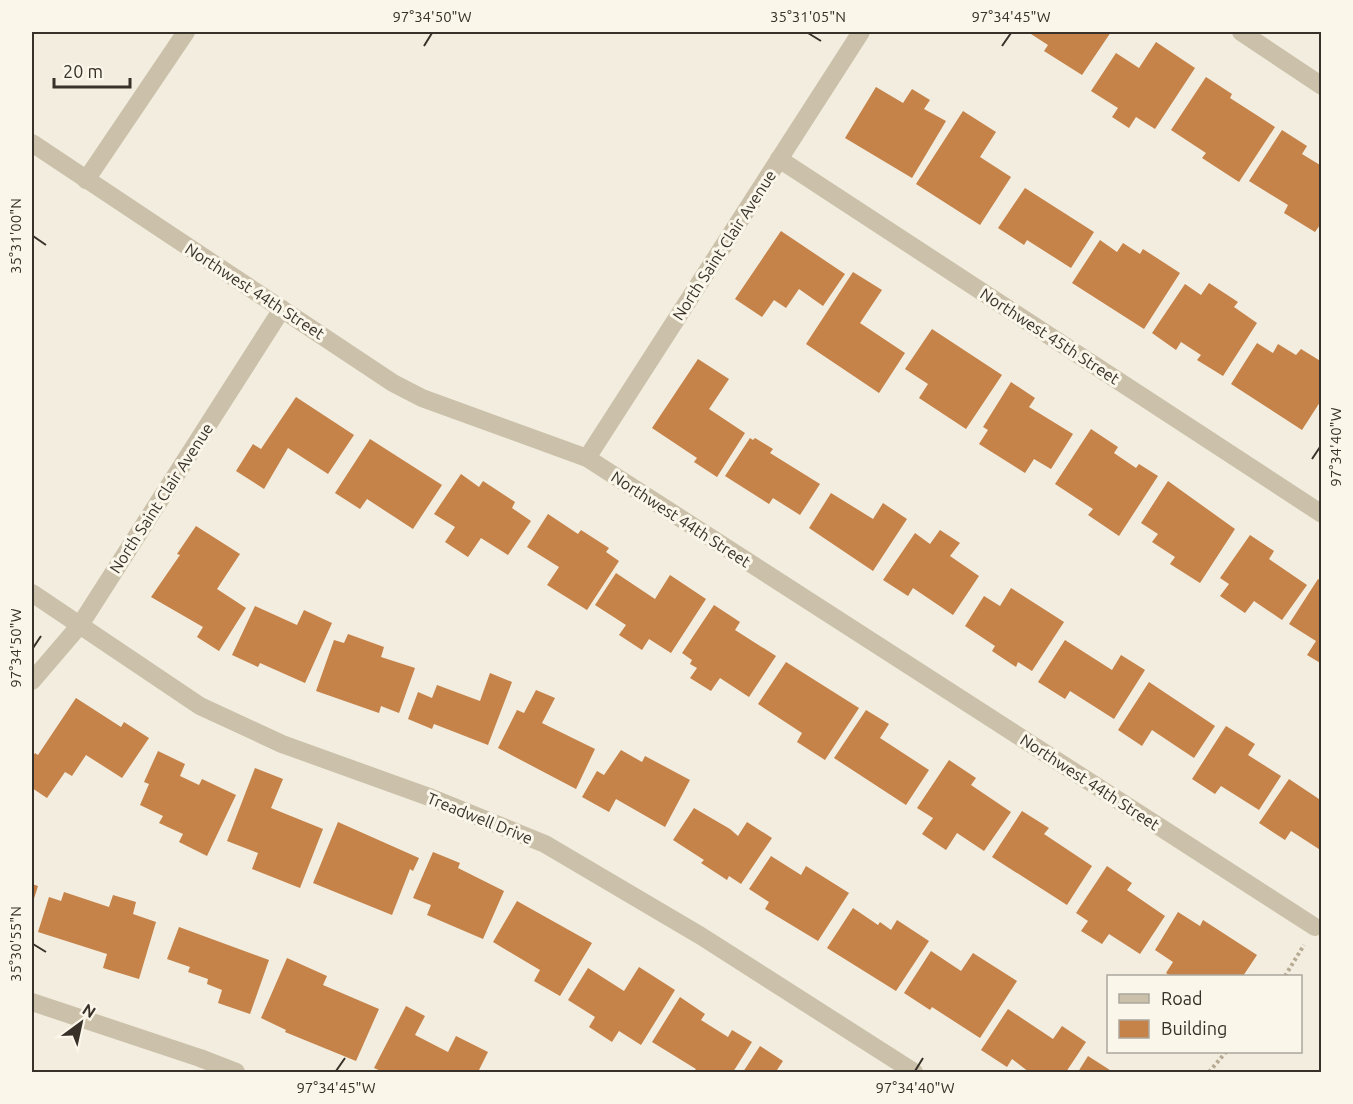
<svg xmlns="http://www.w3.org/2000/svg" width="1353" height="1104" viewBox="0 0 1353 1104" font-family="Ubuntu,sans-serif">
<rect width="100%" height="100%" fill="#f2edde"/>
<g fill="#c58249">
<path d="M1033,32H1111L1082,75L1044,51L1048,45L1031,34Z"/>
<path d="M1156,42L1195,68L1155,129L1136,117L1129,128L1112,117L1118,108L1091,91L1116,53L1139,68Z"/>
<path d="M1206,77L1232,94L1230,98L1275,127L1239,182L1202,158L1206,153L1171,130Z"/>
<path d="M876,87L903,103L912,89L930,100L924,109L946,121L912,178L845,138Z"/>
<path d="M963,111L996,132L980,157L1011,177L980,225L916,184Z"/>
<path d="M1282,130L1307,146L1302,154L1320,165L1322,162V222L1315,232L1284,213L1288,205L1249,181Z"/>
<path d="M1025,188L1094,232L1071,268L1027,240L1024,245L998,228Z"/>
<path d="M781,231L845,274L823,306L799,289L786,308L774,300L762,317L735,299Z"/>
<path d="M1100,240L1117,252L1123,243L1140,254L1143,249L1180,273L1144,329L1072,283Z"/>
<path d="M853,272L882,290L860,323L905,353L879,393L806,344Z"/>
<path d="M1209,283L1238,302L1234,307L1257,323L1223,376L1197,360L1201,355L1181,342L1176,350L1152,333L1185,284L1201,295Z"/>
<path d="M932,329L1002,375L966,429L919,398L928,384L905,369Z"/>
<path d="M1257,343L1273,353L1278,344L1296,355L1301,349L1322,362V399L1302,430L1231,384Z"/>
<path d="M698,359L729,379L709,409L745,433L717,477L694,462L697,458L652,428Z"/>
<path d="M1011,382L1035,398L1029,407L1073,434L1051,469L1034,459L1025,473L979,444L988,430L983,427Z"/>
<path d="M296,397L354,435L328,474L288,448L264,489L236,471L253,444L261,449Z"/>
<path d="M1091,429L1118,447L1114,453L1136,468L1139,464L1158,476L1119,536L1088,515L1093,509L1055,484Z"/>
<path d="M750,438L753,440L755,438L773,449L770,453L820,484L800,515L773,498L769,504L725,476Z"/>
<path d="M370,439L442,485L413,529L367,499L360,509L335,493Z"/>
<path d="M461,474L479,487L483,481L515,502L512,508L531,521L508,555L481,538L468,557L445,542L455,527L434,514Z"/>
<path d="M1168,481L1235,529L1200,583L1170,564L1175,557L1152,542L1158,534L1141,523Z"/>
<path d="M831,493L873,519L883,503L907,519L873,571L809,528Z"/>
<path d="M548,514L578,534L581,530L609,548L606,552L619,561L587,610L547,585L559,567L527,547Z"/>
<path d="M196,526L240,554L217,589L246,608L219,651L197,637L203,627L151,597L180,555L177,554Z"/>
<path d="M940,530L960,543L950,556L979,576L953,615L913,588L908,596L883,580L915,533L930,544Z"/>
<path d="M1250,535L1274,551L1269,559L1307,585L1282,620L1254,601L1245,613L1220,596L1229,584L1220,578Z"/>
<path d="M616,573L655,599L670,575L706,599L671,653L649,639L642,650L619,635L626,625L595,605Z"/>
<path d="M1318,579L1322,582V664L1307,655L1316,641L1289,624Z"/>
<path d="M1011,588L1064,622L1032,671L1018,662L1016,667L992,651L995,646L965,626L984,596L1000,606Z"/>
<path d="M714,605L740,622L735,630L776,656L749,697L720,678L711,691L690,678L697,668L690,664L692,660L682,653Z"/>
<path d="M255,606L297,625L304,610L332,623L305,683L260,663L258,667L232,655Z"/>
<path d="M348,634L384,647L381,657L415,668L399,713L381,706L379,713L316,691L334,640L344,643Z"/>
<path d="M1065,640L1112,670L1121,655L1145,670L1114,719L1070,691L1065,699L1038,682Z"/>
<path d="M786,662L859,708L825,760L797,742L802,733L758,704Z"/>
<path d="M490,673L512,682L488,745L434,724L432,729L408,719L418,692L432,698L437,685L480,701Z"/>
<path d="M1149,682L1215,726L1194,758L1152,730L1142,746L1118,730Z"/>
<path d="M536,690L555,698L542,723L595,749L576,789L498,748L517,710L524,713Z"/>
<path d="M76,698L121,727L124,722L149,738L122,778L86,755L72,776L65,772L47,798L32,788V758L35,753L38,755Z"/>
<path d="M866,710L889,724L880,738L929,770L906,805L834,758Z"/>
<path d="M1226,726L1255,744L1248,755L1281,776L1259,810L1221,786L1215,794L1192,779Z"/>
<path d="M621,750L642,762L645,756L690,780L665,827L616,799L609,812L582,797L597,771L604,775Z"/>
<path d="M158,751L185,764L180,776L199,785L202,779L236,795L207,856L179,842L183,834L159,823L163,816L140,805L149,784L144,782Z"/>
<path d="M949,760L976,778L971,785L1011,812L984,851L957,833L946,850L922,834L933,818L917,808Z"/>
<path d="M255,768L283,779L271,808L323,829L300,888L252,869L258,853L227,841Z"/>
<path d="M1289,779L1322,801V851L1291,831L1285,840L1259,823Z"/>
<path d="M694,808L730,829L738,836L747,822L772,838L741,884L729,876L727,880L701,863L704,860L673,840Z"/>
<path d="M1022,811L1049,828L1044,834L1092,866L1067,905L992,857Z"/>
<path d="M338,822L419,858L413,871L410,869L392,915L313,883Z"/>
<path d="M433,852L460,863L458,868L504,891L483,939L427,915L431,905L413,898Z"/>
<path d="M771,856L801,875L806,866L849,893L818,941L765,909L769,902L749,889Z"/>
<path d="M1107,866L1132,883L1127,890L1165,916L1140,954L1109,934L1102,944L1081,931L1088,921L1076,913Z"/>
<path d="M32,884L38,886L32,905Z"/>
<path d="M64,892L109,907L113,895L136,902L133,914L156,922L139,979L103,968L107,954L38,932L49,897L61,901Z"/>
<path d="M517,901L592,943L560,996L534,981L540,970L493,942Z"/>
<path d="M853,908L878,925L880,922L891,930L897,920L929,941L896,991L827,948Z"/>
<path d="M1178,912L1200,926L1203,920L1257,955L1243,976H1171L1166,973L1173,962L1155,950Z"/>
<path d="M179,927L269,960L250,1014L218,1003L222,990L207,984L208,979L188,972L190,967L167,959Z"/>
<path d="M931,951L961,971L973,953L1017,981L980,1038L932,1007L930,1010L904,993Z"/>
<path d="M287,958L327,976L323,985L379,1009L356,1061L285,1032L286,1030L261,1018Z"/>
<path d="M639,967L675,990L641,1045L619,1031L612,1042L589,1027L595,1017L568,1000L588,968L624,991Z"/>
<path d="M680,997L705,1014L701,1020L728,1037L732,1030L752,1042L733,1072H693L696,1069L652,1042Z"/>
<path d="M406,1006L425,1016L415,1035L448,1052L456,1036L488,1052L478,1072H383L374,1068Z"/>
<path d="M1008,1009L1053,1039L1062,1026L1086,1042L1066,1072H1029L1012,1059L1007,1067L981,1050Z"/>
<path d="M760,1046L783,1061L777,1070L781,1072H743Z"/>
<path d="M1088,1056L1113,1072H1078Z"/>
</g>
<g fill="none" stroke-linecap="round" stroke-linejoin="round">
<g stroke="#b7aa93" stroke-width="4" stroke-dasharray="3 3" stroke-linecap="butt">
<path d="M1285,976L1304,945"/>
<path d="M1209,1072L1226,1052"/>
</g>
<g stroke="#cbc0a9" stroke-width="18">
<path d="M1241,32L1322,86"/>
<path d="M32,143L393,383L422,398L587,458L1315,927"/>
<path d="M779,159L1322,514"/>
<path d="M86,180L186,32"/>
<path d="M587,458L861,32"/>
<path d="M32,593L200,706L282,744L432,798L545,844L701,936L914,1072"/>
<path d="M32,681L80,625L282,309"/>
<path d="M32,1002L200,1058L236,1072"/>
</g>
</g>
<path fill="none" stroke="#383129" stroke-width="2" d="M808,33L821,41M424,46L432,33M1002,46L1011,33M33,236L46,245M1312,459L1320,447M33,648L41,636M33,944L46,952M336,1071L345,1058M915,1071L923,1058"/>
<g text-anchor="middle" stroke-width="6" stroke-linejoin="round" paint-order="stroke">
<g font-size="16" fill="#383129" stroke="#faf6ea">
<text transform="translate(724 245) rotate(-57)" y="6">North Saint Clair Avenue</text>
<text transform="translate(255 291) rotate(33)" y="6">Northwest 44th Street</text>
<text transform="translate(1050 336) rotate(33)" y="6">Northwest 45th Street</text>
<text transform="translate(161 498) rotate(-57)" y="6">North Saint Clair Avenue</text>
<text transform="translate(681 519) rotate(33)" y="6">Northwest 44th Street</text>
<text transform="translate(1090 782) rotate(33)" y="6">Northwest 44th Street</text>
<text transform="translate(480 818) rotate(22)" y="6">Treadwell Drive</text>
</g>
</g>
<rect width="1353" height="1104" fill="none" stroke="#faf6ea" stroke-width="66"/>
<rect x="1107" y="975" width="195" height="78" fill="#faf6ea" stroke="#aca79d" stroke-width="1.5"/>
<rect x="1119" y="994" width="30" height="9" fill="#cbc0a9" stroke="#aca79d" stroke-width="1.5"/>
<text x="1161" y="1005" font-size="18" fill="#383129">Road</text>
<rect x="1119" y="1020" width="30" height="18" fill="#c58249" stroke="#aca79d" stroke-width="1.5"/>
<text x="1161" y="1035" font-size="18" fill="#383129">Building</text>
<g transform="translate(81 1023) rotate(33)" stroke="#faf6ea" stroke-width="4.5" paint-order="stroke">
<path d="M0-4.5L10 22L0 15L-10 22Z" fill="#383129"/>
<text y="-9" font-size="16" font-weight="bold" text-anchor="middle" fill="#383129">N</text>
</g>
<path d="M54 78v9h76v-9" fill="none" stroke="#383129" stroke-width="3"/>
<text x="63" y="78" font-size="18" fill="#383129" stroke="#faf6ea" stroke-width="4.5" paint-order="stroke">20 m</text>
<rect x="33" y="33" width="1287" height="1038" fill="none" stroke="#383129" stroke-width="2"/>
<g font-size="15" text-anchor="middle" fill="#383129">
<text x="432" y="22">97°34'50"W</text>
<text x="808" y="22">35°31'05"N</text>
<text x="1011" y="22">97°34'45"W</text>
<text transform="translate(16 236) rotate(-90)" y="5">35°31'00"N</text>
<text transform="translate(1336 447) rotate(-90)" y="5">97°34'40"W</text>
<text transform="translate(16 648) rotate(-90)" y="5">97°34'50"W</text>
<text transform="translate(16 944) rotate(-90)" y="5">35°30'55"N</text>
<text x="336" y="1093">97°34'45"W</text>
<text x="915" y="1093">97°34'40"W</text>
</g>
</svg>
